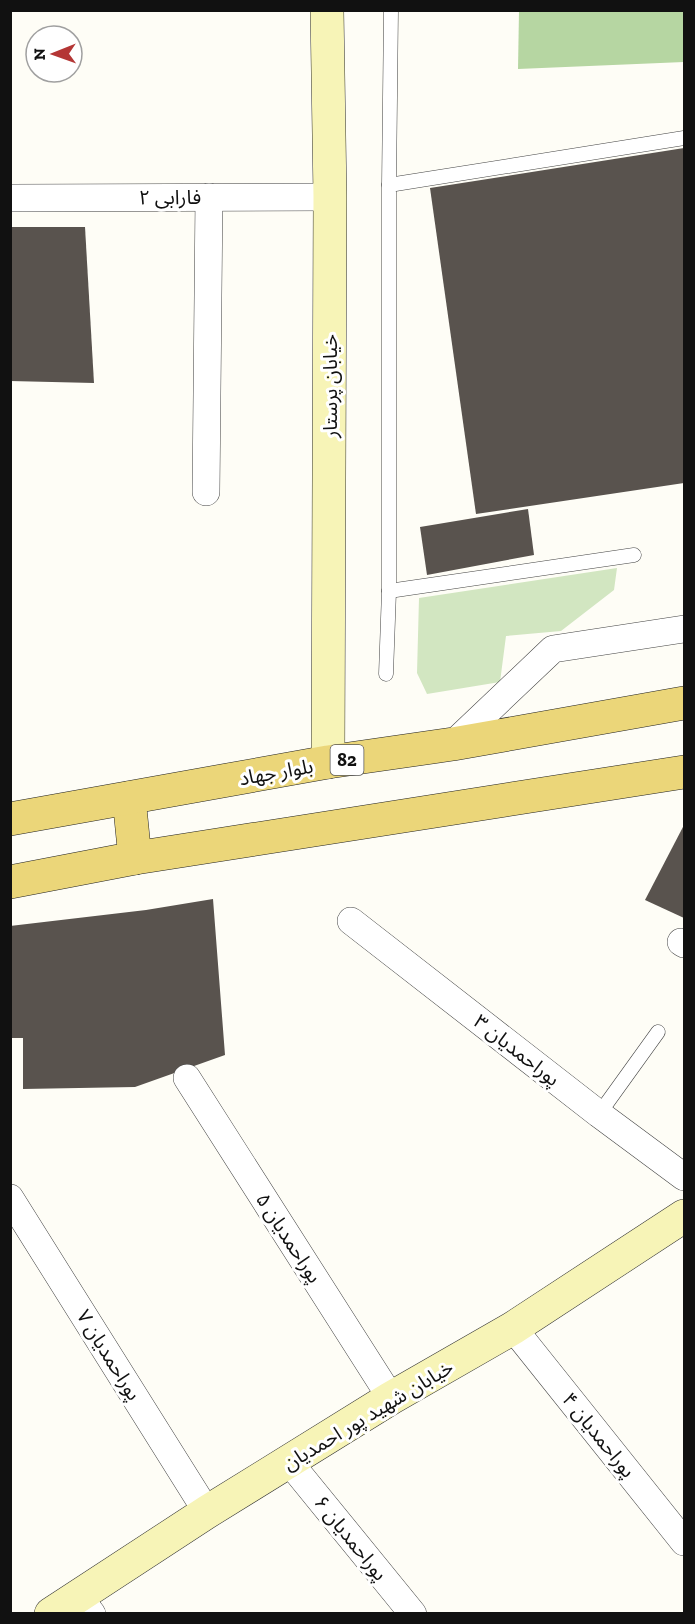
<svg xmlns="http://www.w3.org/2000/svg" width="695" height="1624" viewBox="0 0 695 1624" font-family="'Zilla Slab','Noto Sans Arabic',serif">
<rect width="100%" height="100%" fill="#fefdf6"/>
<path fill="#d2e6c1" d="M617,568L614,590L561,631L506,636L500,682L427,694L417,673L419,598Z"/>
<path fill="#b6d6a2" d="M519,11H684V62L518,69Z"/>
<g fill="#59534e">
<path d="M684,148V483L476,514L430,188Z"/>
<path d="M10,227H85L94,383L10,381Z"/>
<path d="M528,509L534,555L427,575L420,527Z"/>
<path d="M684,825V918L645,900Z"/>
<path d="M213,899L225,1055L135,1087L23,1089V1038H10V926L146,910Z"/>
</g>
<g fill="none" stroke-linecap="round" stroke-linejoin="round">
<defs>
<g id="lane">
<path d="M389,185L391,10"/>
<path d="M389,591L634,555"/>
<path d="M386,674L389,591V185L684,138"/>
<path d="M599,1114L658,1032"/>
</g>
<g id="street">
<path d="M10,198L330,197"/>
<path d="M206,492L209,197"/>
<path d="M453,744L553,649L684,629"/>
<path d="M351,921L599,1114L684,1177"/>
<path d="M681,942L684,944"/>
<path d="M187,1078L391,1398"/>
<path d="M10,1198L207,1512"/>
<path d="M513,1328L684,1542"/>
<path d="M290,1463L413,1614"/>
<path d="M79,1597L92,1614"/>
</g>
<g id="secondary">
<path d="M327,10L330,197L328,762"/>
<path d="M51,1614L207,1512L391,1398L513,1328L684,1216"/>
</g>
<g id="primary">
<path d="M129,798L135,858"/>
<path d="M10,819L328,762L453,744L684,703"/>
<path d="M10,882L135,858L684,772"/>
</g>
</defs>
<use href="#lane" stroke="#444" stroke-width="15"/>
<use href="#street" stroke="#444" stroke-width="28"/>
<use href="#secondary" stroke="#333" stroke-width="34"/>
<use href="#primary" stroke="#222" stroke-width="34"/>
<use href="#lane" stroke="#fff" stroke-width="14"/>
<use href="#street" stroke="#fff" stroke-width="27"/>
<use href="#secondary" stroke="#f7f4b7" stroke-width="33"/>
<use href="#primary" stroke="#ebd679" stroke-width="33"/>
</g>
<g text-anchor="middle" stroke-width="6" stroke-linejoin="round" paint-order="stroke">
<rect fill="#fff" stroke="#585858" stroke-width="1.5" x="330.5" y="745" width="33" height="30" rx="4.5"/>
<g font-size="18" font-weight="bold" fill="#111">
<text x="347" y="766">82</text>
</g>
<g font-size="20" fill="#111" stroke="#fff">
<text x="170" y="204">فارابی ۲</text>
<text transform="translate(330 386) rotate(-90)" y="7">خیابان پرستار</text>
<text transform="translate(276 772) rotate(-10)" y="7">بلوار جهاد</text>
<text transform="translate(517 1050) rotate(38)" y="7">پوراحمدیان ۳</text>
<text transform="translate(289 1238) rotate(57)" y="7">پوراحمدیان ۵</text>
<text transform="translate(109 1355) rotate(58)" y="7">پوراحمدیان ۷</text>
<text transform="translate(368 1415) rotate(-31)" y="7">خیابان شهید پور احمدیان</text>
<text transform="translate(599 1435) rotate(51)" y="7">پوراحمدیان ۴</text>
<text transform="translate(351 1538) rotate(51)" y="7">پوراحمدیان ۶</text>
</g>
</g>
<rect width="695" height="1624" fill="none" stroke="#111111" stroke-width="24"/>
<g transform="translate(54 54) rotate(269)"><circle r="28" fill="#ffffff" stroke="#a0a0a0" stroke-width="1.5"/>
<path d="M0-4.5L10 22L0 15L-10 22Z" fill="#b43635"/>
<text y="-9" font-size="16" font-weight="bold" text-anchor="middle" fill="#111111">N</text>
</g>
</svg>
